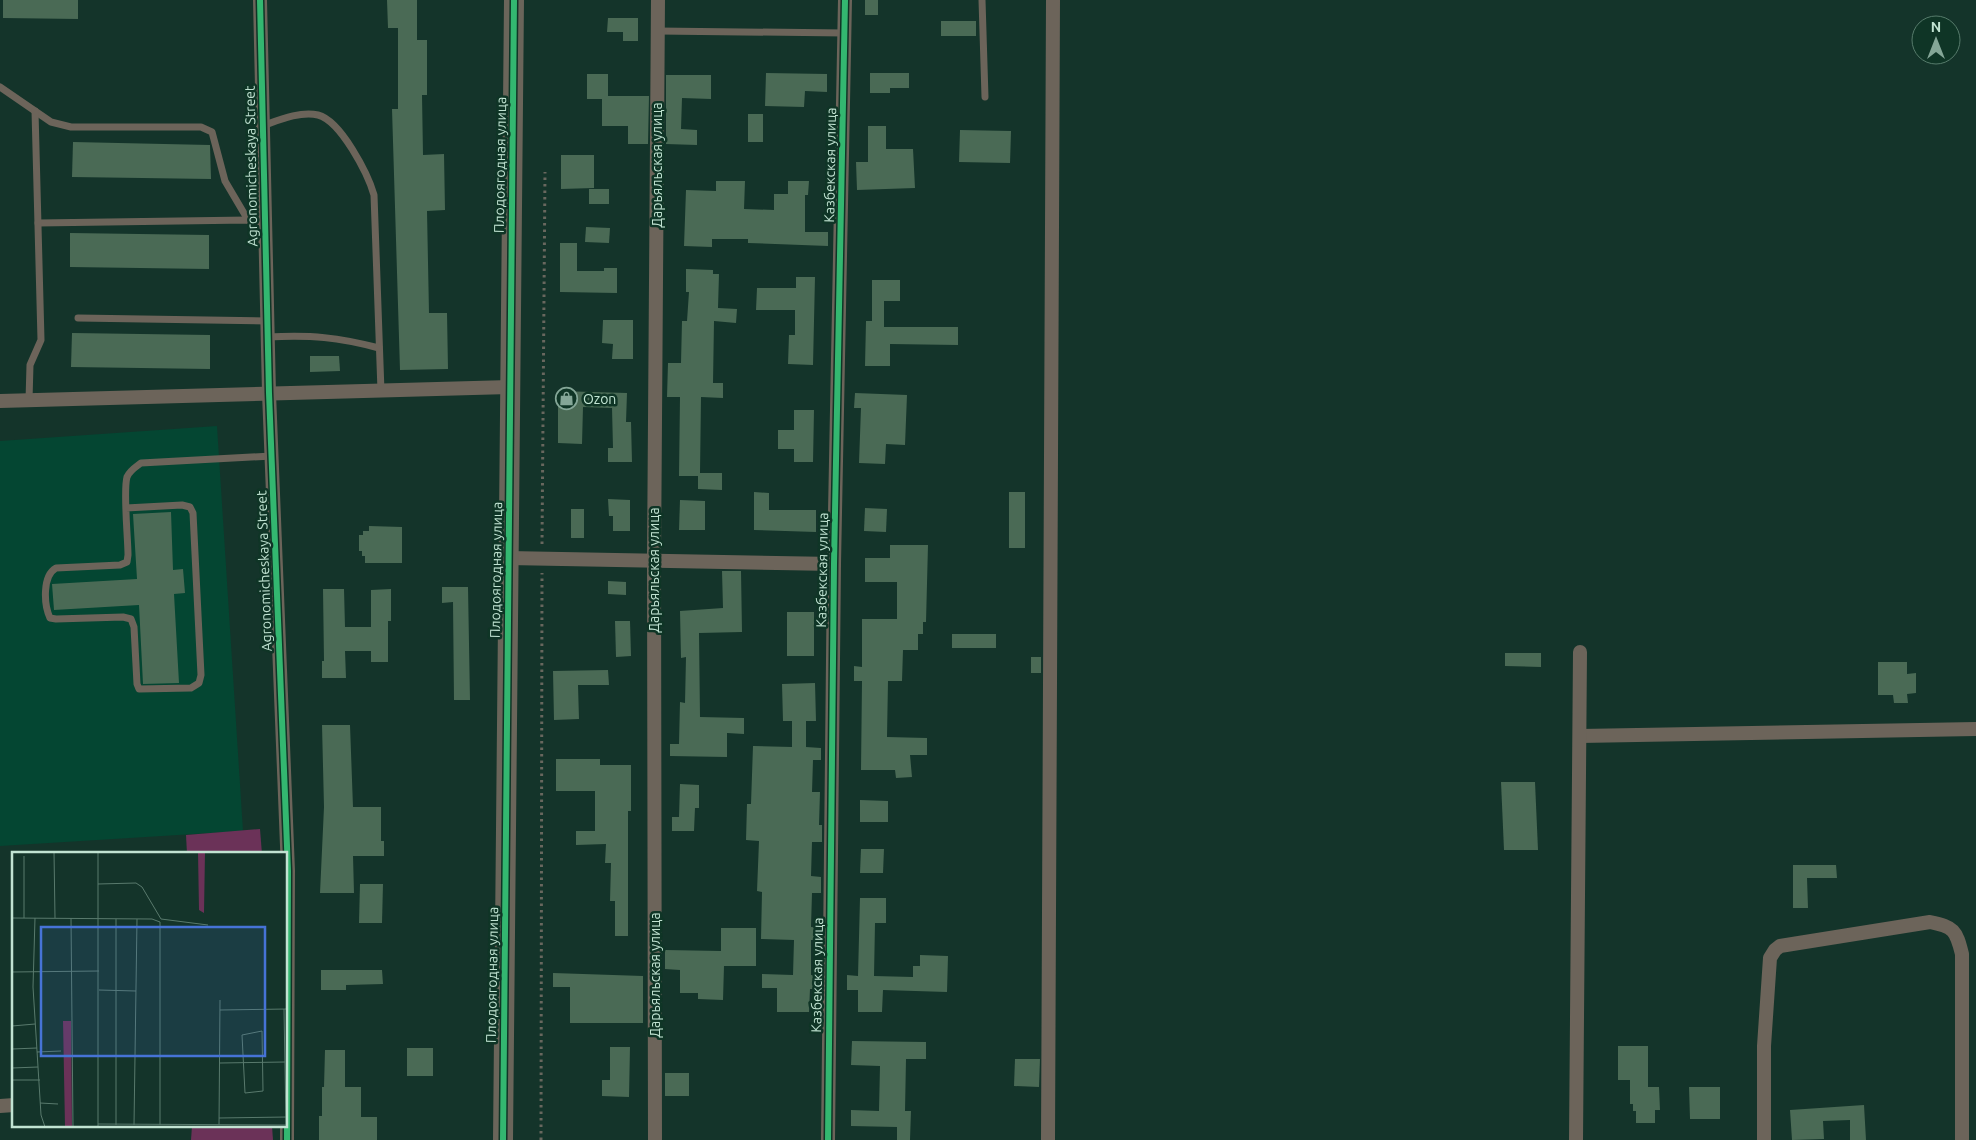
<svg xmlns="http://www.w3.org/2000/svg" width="1976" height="1140" viewBox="0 0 1976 1140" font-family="Ubuntu,sans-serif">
<rect width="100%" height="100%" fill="#14342a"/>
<path fill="#044632" d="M217,426L243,831L0,846V441Z"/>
<g fill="#6b3258">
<path d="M260,829L262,854H187L186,835Z"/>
<path d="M192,1126H272L273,1140H191Z"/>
</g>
<g fill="#4a6a55">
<path d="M3,0H78V19L3,18Z"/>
<path d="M387,0H417V40H427V95H422L423,155L444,154L445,210L427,211L429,313H447L448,369L400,370L392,109H398V28H388Z"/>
<rect x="865" y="0" width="13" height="15"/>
<path d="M608,18H638V41H623V32H607Z"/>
<rect x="941" y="21" width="35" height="15"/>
<path d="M766,73L827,74V92L805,91L804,107L765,106Z"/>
<path d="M870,73H909V88H890V93H870Z"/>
<path d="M587,74H608V96H649L648,144H628V126H602V99H587Z"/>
<path d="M666,75H711V99L682,98L681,129L697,130V145L666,144Z"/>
<rect x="748" y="114" width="15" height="28"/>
<path d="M868,126H886V149H913L915,188L857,190L856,162H868Z"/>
<path d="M960,130L1011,131L1010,163L959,162Z"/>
<path d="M73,142L210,145L211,179L72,177Z"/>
<path d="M561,155H594V188L561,189Z"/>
<path d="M716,181H745L744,209L774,210V194H788V181H809L808,195H805V232H828V246L748,243V239H712V247L684,246L686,190L716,191Z"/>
<rect x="589" y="189" width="20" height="15"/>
<path d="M586,227L610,228L609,243L585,242Z"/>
<path d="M70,233L209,235V269L70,267Z"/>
<path d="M560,243H577V271H604V268H617V293L560,292Z"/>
<path d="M686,269L713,270V274H719L718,308L737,309L736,323L714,321L713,383H723V398L701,397L700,473H722V490L698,489V476H679L680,397H667L668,363H681L682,321H687L689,292H686Z"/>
<path d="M796,277H815L813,365L788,364L789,335H795V310H756L757,288H796Z"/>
<path d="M872,280H900V301H884V327H958V345L890,344V366H865L866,321H872Z"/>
<path d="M603,320H633V359H612L613,344L602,343Z"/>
<path d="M72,333L210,335V369L71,367Z"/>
<path d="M310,356H339L340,371L310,372Z"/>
<path d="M558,391L627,393L626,422H631L632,462H608V448H613L612,408L583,407L582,444L558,443Z"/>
<path d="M855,393L907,395L905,445L886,444L885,464L859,463L861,408H854Z"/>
<path d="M794,410H814L813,462H794V449H778V430H794Z"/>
<path d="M754,492L769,493V510H816V532L754,530Z"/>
<rect x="1009" y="492" width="16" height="56"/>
<path d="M608,499L630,500V531H613V516H609Z"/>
<path d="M680,500L705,501V530H679Z"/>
<path d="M865,508L887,509L886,532L864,531Z"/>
<rect x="571" y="509" width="13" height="29"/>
<path d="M171,512L173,570L183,569L185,593L174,594L179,683L143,684L139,605L54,610L52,584L137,579L133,514Z"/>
<path d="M369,526L402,527V563H365V556H362V551H359V535H363V531H369Z"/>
<path d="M890,545H928L926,622H923V634H918V650H903L902,681H888L887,737L927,738V755H910L912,777L896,778L895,770H861L862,681H854V666L862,667V619H897V582H865V558H890Z"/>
<path d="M722,571H741L742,632L699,633L700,717L744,718V734L727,733V757L670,756V744H679L680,702L685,703L686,657L681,658L680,611L723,608Z"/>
<path d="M608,581L626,582V595L608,594Z"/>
<path d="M442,587H468L470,700H454L453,602L442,603Z"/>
<path d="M323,589H344L345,627H371V590L391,589V621H388V662H371V651H345L346,678H322V661H324Z"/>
<rect x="787" y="612" width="27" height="44"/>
<path d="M615,621H630L631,656L616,657Z"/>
<rect x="952" y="634" width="44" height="14"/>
<path d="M1505,653H1541V667L1505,666Z"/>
<rect x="1031" y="657" width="10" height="16"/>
<path d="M1878,662H1907V674L1916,673V693L1907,694L1908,703H1894L1893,695H1878Z"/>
<path d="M608,670L609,685H578L579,719L554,720L553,671Z"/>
<path d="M815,683L816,721H806V747L821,748V760H813L812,792H820L819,825H822V842H812L811,876L821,877V893H812L811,927L821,928V940H811V975L821,976V989H810L809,1012H777V988H762V974L793,975L794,940L761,939L762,892L757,891L759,841L746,840L747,804H751L753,746L792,747V721H783L782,684Z"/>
<path d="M322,725H350L353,807H381V841H384V856H353L354,893H320L324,807Z"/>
<path d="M556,759H600V765H631V811H628V936H615V901H610L611,863H605L606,844L576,845V831H595V791H556Z"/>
<path d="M1501,782H1535L1538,850H1504Z"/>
<path d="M680,784L699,785V808H695L694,831H672V817H679Z"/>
<path d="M860,800L888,801V822H860Z"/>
<path d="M861,849H884L883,873H860Z"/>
<path d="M1793,865H1836L1837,878H1807L1808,908H1793Z"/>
<path d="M360,884H383L382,923H359Z"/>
<path d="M860,898H886V923H875L874,976L913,977V966H920V955L948,956L947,992L883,990L882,1012H858V990H847V975L858,976Z"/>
<path d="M721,928H756V966H724L723,1000L698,999V993H680V970L665,969V950L721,951Z"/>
<path d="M321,970H382L383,984L346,985V990H321Z"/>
<path d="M553,973L643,976V1023H570V987H553Z"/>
<path d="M852,1041L926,1042V1059H906L905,1111H911L910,1140H897V1127L851,1126V1110L879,1111L880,1066L851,1065Z"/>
<path d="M1618,1046H1648V1087H1659L1660,1110H1655V1123H1636V1111H1633V1104H1630V1080H1618Z"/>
<path d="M610,1047H630L629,1097L602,1096V1080H610Z"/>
<rect x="407" y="1048" width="26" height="28"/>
<path d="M325,1050H345V1087H361V1117H377V1140H319V1116H322V1087H324Z"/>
<path d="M1015,1059H1040L1039,1087L1014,1086Z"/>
<rect x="665" y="1073" width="24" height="23"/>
<path d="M1689,1087H1720V1119H1690Z"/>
<path d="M1864,1105L1866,1140H1850V1120L1823,1121L1824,1139L1792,1140L1790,1110Z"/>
</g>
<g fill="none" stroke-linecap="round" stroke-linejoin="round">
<g stroke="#68675e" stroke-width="3" stroke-dasharray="2.5 4" stroke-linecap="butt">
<path d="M542,544L545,172"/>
<path d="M541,1140L542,573"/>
</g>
<g stroke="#6c645a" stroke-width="7">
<path d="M982,0L985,97"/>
<path d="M658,31L845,33"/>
<path d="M0,87L51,122L71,127H201L212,132L225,181L248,220"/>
<path d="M262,126C279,120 300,111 318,115C341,121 368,174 374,195L381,391"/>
<path d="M38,223L248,220L265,225"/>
<path d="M78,318L268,321"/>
<path d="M268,337C312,335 337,337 379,348"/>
<path d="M29,400L30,365L41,340L35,111"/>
<path d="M126,508L182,505L190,507L193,513L201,675L199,683L191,688L139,689L137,684L134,627L131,619L123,617L56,619L50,618C44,605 42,576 56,568L120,565L127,562L128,555C128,538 123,491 127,477C130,470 136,467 141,463L272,456"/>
</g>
<g stroke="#6c645a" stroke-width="14">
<path d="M260,0L269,393L288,871L287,1140"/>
<path d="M0,401L510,387"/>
<path d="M508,558L834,564"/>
<path d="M1580,736L1976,729"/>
<path d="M0,1106L14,1105"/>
<path d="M655,1140L654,560L658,0"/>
<path d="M828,1140L834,564L845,0"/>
<path d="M1048,1140L1053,0"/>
<path d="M1576,1140L1580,652"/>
<path d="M1764,1140V1046L1770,958L1775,950L1780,946L1930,922C1954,927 1956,930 1962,954V1140"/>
</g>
<path stroke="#6a655a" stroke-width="20" d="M503,1140L514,0"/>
<defs>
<g id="cycleway">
<path d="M260,0L269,393L288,871L287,1140"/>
<path d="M503,1140L514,0"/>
<path d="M828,1140L834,564L845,0"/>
</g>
</defs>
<use href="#cycleway" stroke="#0f3526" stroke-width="9"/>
<use href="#cycleway" stroke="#33b770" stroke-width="6"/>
</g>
<defs>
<symbol id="shop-ring" viewBox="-11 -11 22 22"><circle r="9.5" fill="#0f3526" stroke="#84a697" stroke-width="1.5"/><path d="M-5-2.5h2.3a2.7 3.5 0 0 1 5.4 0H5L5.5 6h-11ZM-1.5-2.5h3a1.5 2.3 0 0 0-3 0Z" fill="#84a697"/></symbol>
</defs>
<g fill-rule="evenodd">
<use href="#shop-ring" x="554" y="386" width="25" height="25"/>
</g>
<g text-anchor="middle" stroke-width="5" stroke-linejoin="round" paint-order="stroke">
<g font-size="14" fill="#c1e3d2" stroke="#0f3526">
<text transform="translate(500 165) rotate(-89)" y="5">Плодоягодная улица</text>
<text transform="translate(657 165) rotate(-90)" y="5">Дарьяльская улица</text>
<text transform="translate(830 165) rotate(-89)" y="5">Казбекская улица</text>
<text transform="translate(251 166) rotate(-91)" y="5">Agronomicheskaya Street</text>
<text transform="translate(496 570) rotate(-89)" y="5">Плодоягодная улица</text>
<text transform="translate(654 570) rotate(-90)" y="5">Дарьяльская улица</text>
<text transform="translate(822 570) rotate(-89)" y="5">Казбекская улица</text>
<text transform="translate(264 571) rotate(-92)" y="5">Agronomicheskaya Street</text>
<text transform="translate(492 975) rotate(-89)" y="5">Плодоягодная улица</text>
<text transform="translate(655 975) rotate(-90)" y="5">Дарьяльская улица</text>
<text transform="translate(817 975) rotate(-89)" y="5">Казбекская улица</text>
</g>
<g font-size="14" fill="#c1e3d2" stroke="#0f3526" text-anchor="start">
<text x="583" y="404">Ozon</text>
</g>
</g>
<g transform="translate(12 852)">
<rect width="275" height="275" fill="#14342a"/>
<path d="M186,0H193L192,61L187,58ZM51,169H59L60,275H53Z" fill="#6b3258"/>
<path fill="none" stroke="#597a6d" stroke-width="1" d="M42,0L43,66M12,4V66M86,32L124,31L130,35L149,67L196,73M0,66L140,67L148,70V273M23,66L21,135L29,263L33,275M59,66L61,275M0,120L87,119M87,138L124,139M272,157L274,273M208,158L275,157M0,174L23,172M250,179L251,239L233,241L230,183ZM0,197L25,196M25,200L49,199M208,211L273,210M0,216L26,215M0,228H28M28,251L46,252M207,266L275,265M86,272L275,273M104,273V67M122,273L125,67M207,273L208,148M86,275V0"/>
<path fill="#4673d6" fill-opacity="0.15" stroke="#4673d6" stroke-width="2.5" d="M29,75H253V204H29Z"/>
<rect width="275" height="275" fill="none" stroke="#c1e3d2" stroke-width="2.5"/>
</g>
<g transform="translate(1936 40)"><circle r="24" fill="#0f3526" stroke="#567b6b"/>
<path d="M0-4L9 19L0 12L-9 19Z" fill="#84a697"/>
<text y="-8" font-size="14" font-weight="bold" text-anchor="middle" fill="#c1e3d2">N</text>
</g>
</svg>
